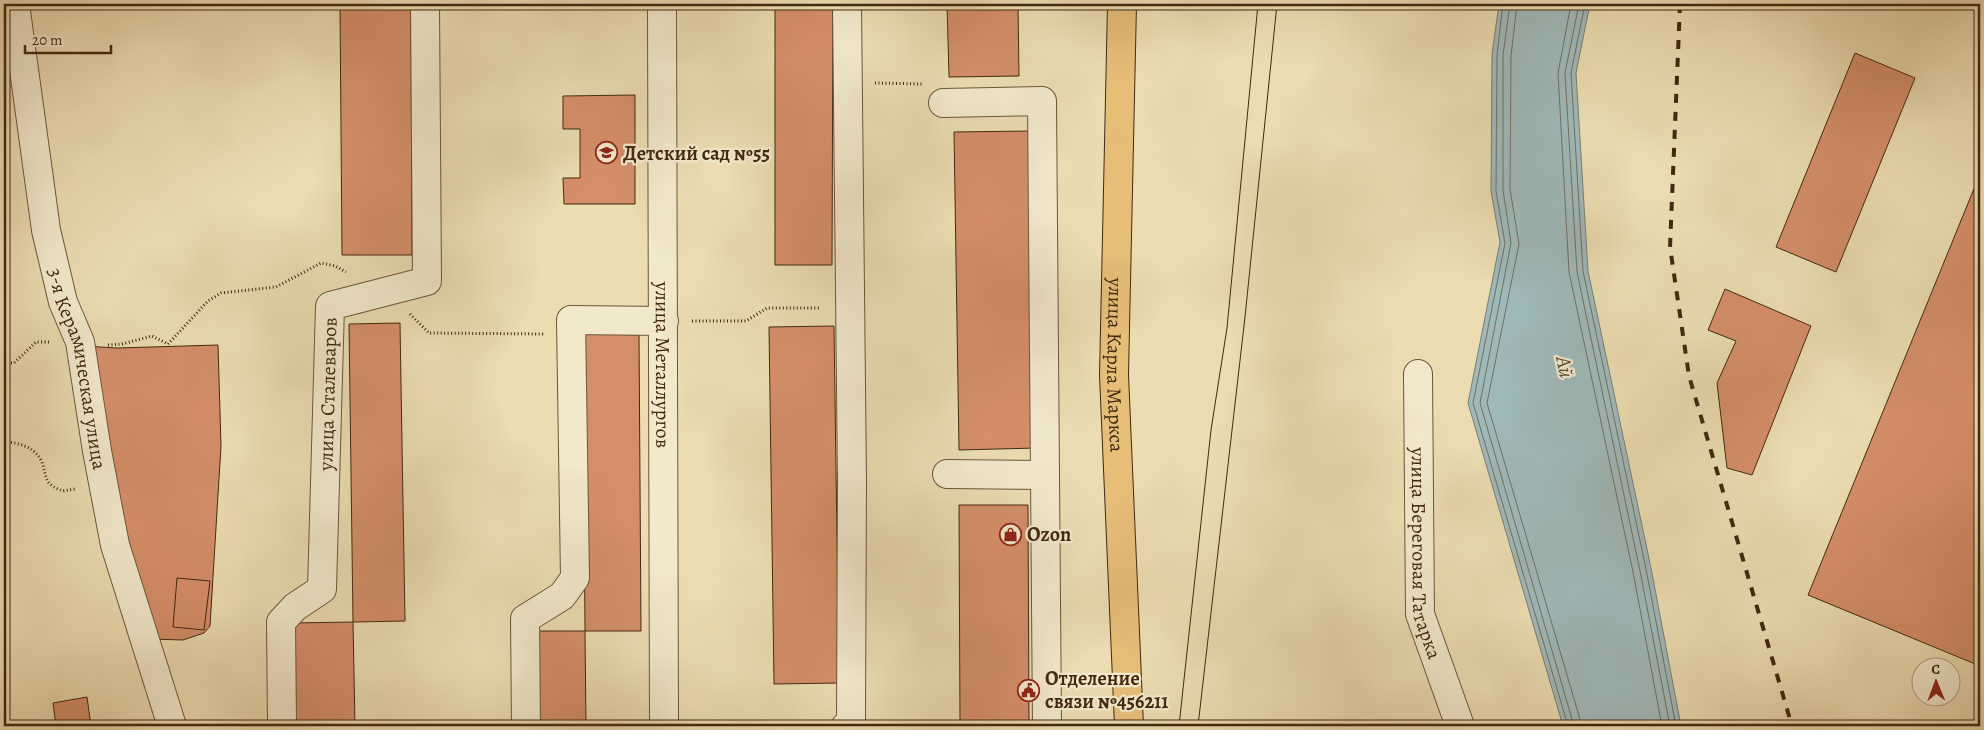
<svg xmlns="http://www.w3.org/2000/svg" width="1984" height="730" viewBox="0 0 1984 730" font-family="Alegreya,serif">
<rect width="100%" height="100%" fill="#ebdcb1"/>
<filter id="stains"><feTurbulence type="fractalNoise" baseFrequency=".004" numOctaves="4"/><feColorMatrix values="0 0 0 0 .2 0 0 0 0 .09 0 0 0 0 .02 0 0 0 .5 -.17"/></filter>
<radialGradient id="worn" r=".72"><stop offset=".6" stop-color="#630" stop-opacity="0"/><stop offset="1" stop-color="#630" stop-opacity=".3"/></radialGradient>
<path fill="#9fb8b8" stroke="#7a7f75" d="M1499,4H1590L1576,73L1588,271L1651,568L1681,726H1563L1468,403L1500,242L1491,191L1492,54Z"/>
<g fill="none" stroke-linecap="round" stroke-linejoin="round">
<g stroke="#707064" stroke-width="1">
<path d="M1503,4L1497,55L1496,191L1505,243L1473,403L1568,726"/>
<path d="M1510,4L1503,55V190L1511,243L1480,403L1574,726"/>
<path d="M1517,4L1511,56L1510,189L1519,244L1487,403L1582,726"/>
<path d="M1571,4L1558,73L1569,272L1633,572L1662,726"/>
<path d="M1579,4L1565,73L1577,272L1640,571L1670,726"/>
<path d="M1585,4L1571,73L1583,271L1646,569L1676,726"/>
</g>
</g>
<g fill="#d48e6a" stroke="#422910">
<path d="M340,4H411L412,255H342Z"/>
<path d="M775,4H833L832,265H775Z"/>
<path d="M947,4H1018L1019,76L949,77Z"/>
<path d="M1855,53L1915,78L1836,272L1776,247Z"/>
<path d="M635,95V204H564L563,178H580V129H563V96Z"/>
<path d="M1031,131L1037,448L959,450L954,132Z"/>
<path d="M1980,174V666L1808,595Z"/>
<path d="M1725,289L1811,326L1752,475L1727,468L1717,383L1736,341L1708,330Z"/>
<path d="M400,323L405,621L353,622L349,324Z"/>
<path d="M834,326L839,683L774,684L769,327Z"/>
<path d="M583,334H639L641,631H585Z"/>
<path d="M218,345L221,446L210,626L204,633L183,640L149,639L84,346L117,348Z"/>
<path d="M959,505H1028L1029,726H960Z"/>
<path d="M177,578L210,581L204,630L173,627Z"/>
<path d="M353,622L355,726H294L293,623Z"/>
<path d="M538,631H585L586,726H539Z"/>
<path d="M87,697L91,726H56L53,703Z"/>
</g>
<g fill="none" stroke-linecap="round" stroke-linejoin="round">
<defs>
<g id="minor">
<path id="s1" d="M15,4L46,230L63,302L80,342L97,451L115,545L172,726"/>
<path id="s2" d="M662,4L664,726"/>
<path d="M943,103L1042,101L1047,726"/>
<path id="s3" d="M1418,374L1420,614L1460,726"/>
<path d="M947,474L1045,475"/>
<path id="s4" d="M282,726L281,622L295,607L322,589L330,306L427,281L425,4"/>
<path d="M526,726L525,619L562,596L575,578L571,320L664,321"/>
<path d="M846,726L851,722L852,482L847,4"/>
</g>
<g id="major">
<path id="s5" d="M1122,4L1114,375L1129,726"/>
</g>
</defs>
<use href="#minor" stroke="#6c5638" stroke-width="30"/>
<use href="#major" stroke="#422910" stroke-width="30"/>
<g stroke="#422910" stroke-width="3" stroke-dasharray="1 2.5" stroke-linecap="butt">
<path d="M875,83L922,84"/>
<path d="M410,314L429,333L544,334"/>
<path d="M692,321H746L767,308H821"/>
<path d="M108,345L122,344L152,336L168,344L208,301L221,293L276,287L321,263L335,266L346,272"/>
<path d="M4,363H14L36,342H50"/>
<path d="M4,442C18,442 34,447 41,460C45,468 44,476 49,483C53,487 58,489 63,491L75,489"/>
</g>
<use href="#minor" stroke="#f2e8cc" stroke-width="28"/>
<use href="#major" stroke="#e6be78" stroke-width="28"/>
<g stroke="#422910" stroke-width="1">
<path d="M1179,726L1211,430L1227,328L1258,4"/>
<path d="M1198,726L1245,317L1277,4"/>
</g>
<path stroke="#422910" stroke-width="4" stroke-dasharray="9 9" stroke-linecap="butt" d="M1680,4L1670,247L1689,376L1792,726"/>
</g>
<defs>
<symbol id="school-ring" viewBox="-11 -11 22 22"><circle r="9.5" fill="#f2e8cc" stroke="#8f2418" stroke-width="1.5"/><path d="M0-5L7-2L0 1L-7-2ZM-4 1L0 2.5L4 1V4Q0 6-4 4Z" fill="#8f2418"/></symbol>
<symbol id="shop-ring" viewBox="-11 -11 22 22"><circle r="9.5" fill="#f2e8cc" stroke="#8f2418" stroke-width="1.5"/><path d="M-5-2.5h2.3a2.7 3.5 0 0 1 5.4 0H5L5.5 6h-11ZM-1.5-2.5h3a1.5 2.3 0 0 0-3 0Z" fill="#8f2418"/></symbol>
<symbol id="civic-ring" viewBox="-11 -11 22 22"><circle r="9.5" fill="#f2e8cc" stroke="#8f2418" stroke-width="1.5"/><path d="M-.6-6.5H3V-4.5H.6V-3L4-1V1h2V6H-6V1h2V-1L-.6-3ZM-1.2 2.5V6h2.4V2.5Z" fill="#8f2418"/></symbol>
</defs>
<g fill-rule="evenodd">
<use href="#school-ring" x="594" y="140" width="25" height="25"/>
<use href="#shop-ring" x="998" y="522" width="25" height="25"/>
<use href="#civic-ring" x="1016" y="678" width="25" height="25"/>
</g>
<g text-anchor="middle" stroke-width="4.5" stroke-linejoin="round" paint-order="stroke">
<g font-size="20" font-weight="bold" fill="#422910" stroke="#f2e8cc" text-anchor="start">
<text x="623" y="160">Детский сад №55</text>
<text x="1027" y="541">Ozon</text>
<text x="1045" y="685">Отделение<tspan x="1045" dy="23">связи №456211</tspan></text>
</g>
<g font-size="20" fill="#422910" stroke="#f2e8cc">
<text dy="7" stroke="none"><textPath href="#s2" startOffset="361">улица Металлургов</textPath></text>
<text dy="7" stroke="none"><textPath href="#s5" startOffset="361">улица Карла Маркса</textPath></text>
<text dy="7" stroke="none"><textPath href="#s1" startOffset="371">3-я Керамическая улица</textPath></text>
<text dy="7" stroke="none"><textPath href="#s4" startOffset="352">улица Сталеваров</textPath></text>
<text dy="7" stroke="none"><textPath href="#s3" startOffset="180">улица Береговая Татарка</textPath></text>
</g>
<g font-size="21" font-style="italic" fill="#594d3a" stroke="#f2e8cc">
<text transform="translate(1565 367) rotate(78)" y="7">Ай</text>
</g>
</g>
<rect width="1984" height="730" fill="none" stroke="#ebdcb1" stroke-width="20"/>
<rect x="5" y="5" width="1974" height="720" fill="none" stroke="#422910" stroke-width="2.5"/>
<rect x="10" y="10" width="1964" height="710" fill="none" stroke="#422910"/>
<g transform="translate(1936 682) rotate(359)"><circle r="24" fill="#f2e8cc" stroke="#ac9c81"/>
<path d="M0-4L9 19L0 12L-9 19Z" fill="#8f2418"/>
<text y="-8" font-size="14" font-weight="bold" text-anchor="middle" fill="#422910">С</text>
</g>
<path d="M25 45v8h86v-8" fill="none" stroke="#422910" stroke-width="2.5"/>
<text x="32" y="45" font-size="15" fill="#422910" stroke="#f2e8cc" stroke-width="4" paint-order="stroke">20 m</text>
<rect width="100%" height="100%" filter="url(#stains)"/>
<rect width="100%" height="100%" fill="url(#worn)"/>
</svg>
